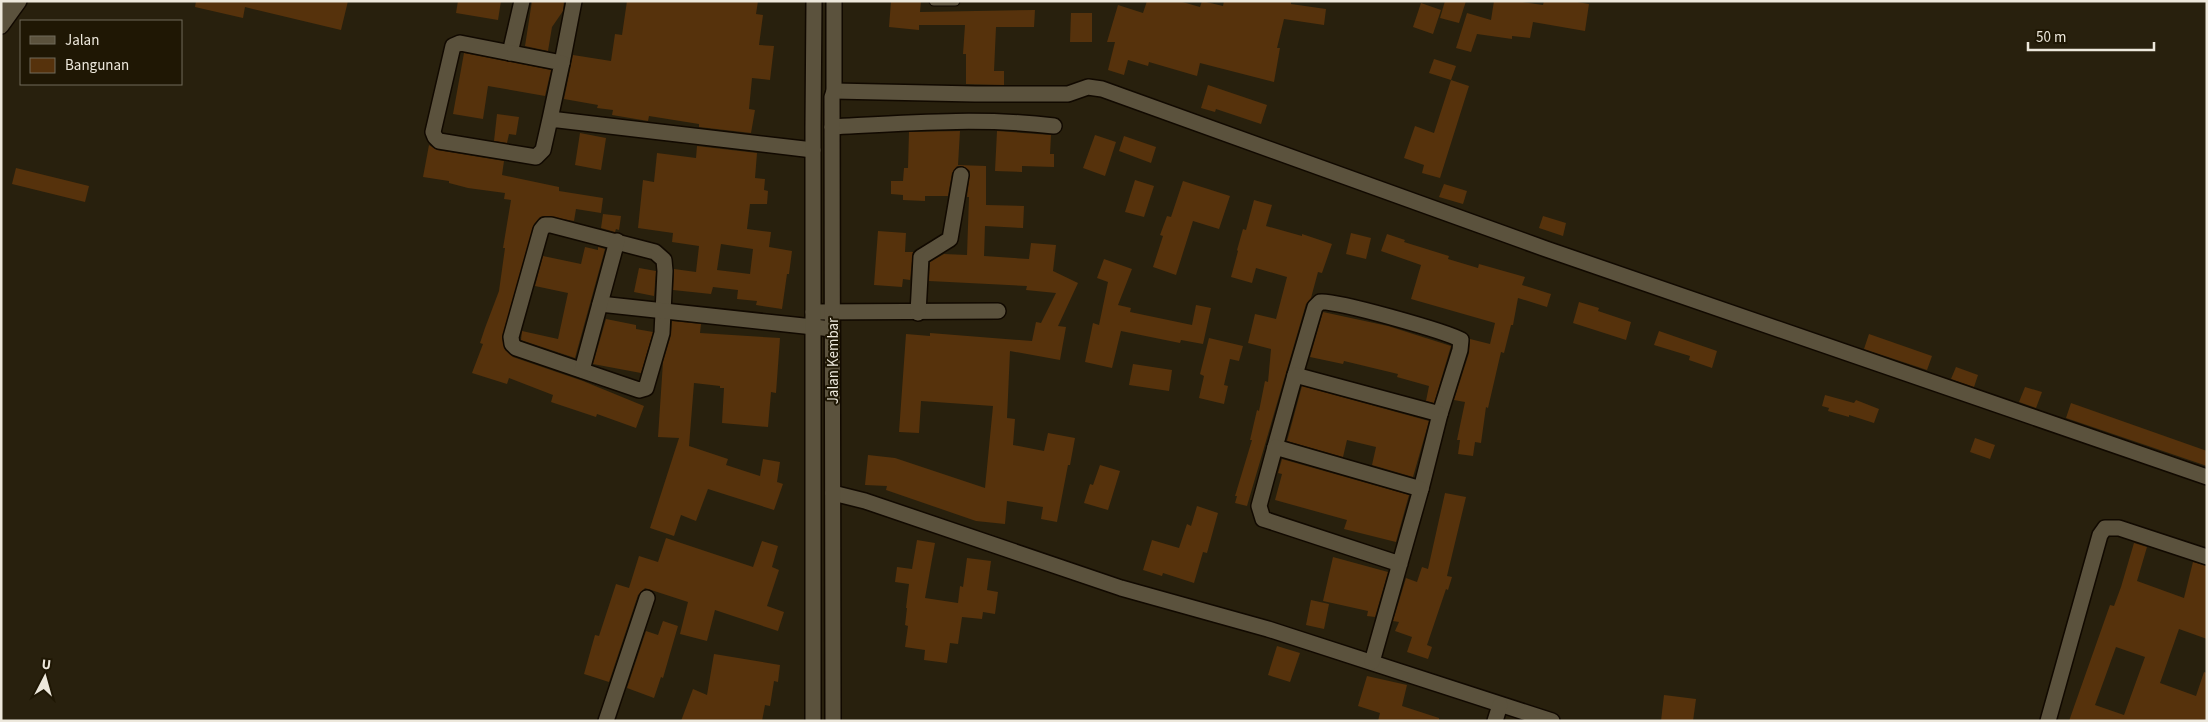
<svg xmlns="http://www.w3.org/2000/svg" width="2208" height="722" viewBox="0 0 2208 722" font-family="'Source Sans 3',sans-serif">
<rect width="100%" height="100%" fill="#28200d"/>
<g fill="#56320c" fill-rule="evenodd">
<path d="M196,1H348L341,30L245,7L243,18L195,7Z"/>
<path d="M458,1H501L498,20L456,13Z"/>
<path d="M532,1H564L563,11L552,27L548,51L525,46Z"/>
<path d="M627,1H758L756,14L763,15L759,45L774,46L770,80L752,78L749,109L755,110L751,133L699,127V124L649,116L648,121L612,115L613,110L597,108L598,105L564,99L573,55L611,61L615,34L622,35Z"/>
<path d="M891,1H921L920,12L1035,10L1034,27H996L994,71H1004V85L966,84V54H963L965,25H919V30L889,27Z"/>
<path d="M1147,1H1179L1200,7L1202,1L1223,6L1224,1H1291V4L1326,9L1324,25L1284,19L1277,48H1280L1274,82L1200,63L1197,76L1149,62L1148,66L1128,60L1124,75L1108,70L1115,42H1107L1118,5L1143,13Z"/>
<path d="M1445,1H1466L1459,23L1440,18Z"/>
<path d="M1494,1H1515L1543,5L1544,1H1572L1589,4L1585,31L1533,22L1530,38L1512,36V39L1477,34L1471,52L1456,48L1467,13L1491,20Z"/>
<path d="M1421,3L1441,10L1433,34L1413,27Z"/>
<path d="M1071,13H1092V42H1070Z"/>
<path d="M464,53L551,70L545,96L488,86L483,119L453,114Z"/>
<path d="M1434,59L1456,66L1451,80L1429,73Z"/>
<path d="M1451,80L1469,86L1440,178L1422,173L1424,165L1404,158L1415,126L1434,133Z"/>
<path d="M1208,85L1267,105L1261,124L1216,109L1215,112L1201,108Z"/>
<path d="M497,114L519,117L516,135L509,134L507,143L494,141Z"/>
<path d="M960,131L958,165L986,166V205L1024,206L1023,228L985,226L984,256L1029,259L1031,243L1056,245L1053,271L1078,283L1058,326L1066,327L1060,360L1010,351L1007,418L1015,419L1013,445L1044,451L1048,433L1075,438L1070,465H1068L1057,522L1041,519L1043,507L1007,501L1005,524L976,521L886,490L887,486L865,485L868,455L895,458L985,488L993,406L921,401L919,433L899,432L906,334L930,336V333L1032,341L1036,322L1041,323L1056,293L1026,290L1027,286L929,281L930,262L944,254L967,255L969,197H967L970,171L963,166H957L952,173L948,196H925V201L903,200V195L891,194V181H903L904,168H908L909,132Z"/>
<path d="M997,131L1051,135L1050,154H1054V167L1022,166V172L995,171Z"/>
<path d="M580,133L606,138L601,170L575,165Z"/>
<path d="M1095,135L1116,142L1105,176L1083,168Z"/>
<path d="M1124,136L1156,147L1151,163L1119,151Z"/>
<path d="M429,145L437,150L504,161L502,175L559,187V191L603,198L601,213L576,209L574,221L545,216L540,217L534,224L502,338L505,350L513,357L583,381L644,406L636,428L597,414L596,417L551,402L553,395L509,378L507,384L472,373L483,344L480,343L485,328L499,291L505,248H503L511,200L504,199L505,193L468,188L449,183V181L423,177Z"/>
<path d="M697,146L757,153L755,178L765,179L764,190L768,191L767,204H750L747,229L771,232L769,247L792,251L789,274H787L782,309L756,305L757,301L737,299L738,290L713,287L711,294L673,290L674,269L696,272L699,246L672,242L673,233L638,228L643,180L654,182L657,153L696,158ZM721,244L753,249L750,274L717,270Z"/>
<path d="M16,168L89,186L85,202L12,184Z"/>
<path d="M1135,180L1154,186L1144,217L1125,212Z"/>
<path d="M1183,181L1230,196L1219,229L1193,221L1176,275L1153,267L1163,236L1160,235L1167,216L1171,217Z"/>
<path d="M1444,184L1467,191L1463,204L1439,197Z"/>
<path d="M1254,200L1272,205L1266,226L1302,236V234L1332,244L1322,273L1318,272L1311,298L1306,304L1247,506L1235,503L1237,496H1235L1252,440H1250L1257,410L1259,411L1265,381L1268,382L1271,349L1248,343L1255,314L1276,319L1287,277L1256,268L1252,283L1231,277L1238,251L1237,250L1243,229L1246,230Z"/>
<path d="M603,214L621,216L619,230L616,229L615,232L601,228Z"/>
<path d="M1543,216L1566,223L1563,236L1539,228Z"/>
<path d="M878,231L906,233L905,252H913L910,280L903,279L902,287L874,285Z"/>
<path d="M1351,233L1371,238L1366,259L1346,254Z"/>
<path d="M1387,234L1405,240L1404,242L1449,256L1448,259L1478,268L1479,264L1525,277L1522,285L1551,294L1547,307L1518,298L1513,325H1511L1504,353L1501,352L1488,408L1486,407L1481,443L1475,442L1473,456L1458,454L1460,440H1457L1465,402L1454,400L1469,353L1470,339L1490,344L1495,323L1411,299L1421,265L1381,251Z"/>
<path d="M585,247L598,250V247L605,249L575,358L521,340L522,331L558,339L568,293L535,286L543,256L581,264Z"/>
<path d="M1104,259L1132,269L1118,305L1131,308L1130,312L1192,325L1196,305L1211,308L1203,344L1181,340L1180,343L1121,331L1112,368L1085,362L1093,323L1099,325L1108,282L1097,278Z"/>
<path d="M639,268L656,271L654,296L634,292Z"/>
<path d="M1579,302L1599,308L1598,311L1631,322L1626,340L1573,323Z"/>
<path d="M1323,312L1388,326L1451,346L1434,403L1426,401L1429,386L1397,377L1398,374L1344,361L1343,364L1310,357Z"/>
<path d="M606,319L636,325V329L653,332L641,373L593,364Z"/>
<path d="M672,321L701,324L700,333L780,338L776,393L771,392L768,427L722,423L724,388H720V386L694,383L689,446L728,459L726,465L760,476L763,459L780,462L777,482L783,484L774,510L708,489L696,521L681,515L674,536L650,528L679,438L658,437L663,362L671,335Z"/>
<path d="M1659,331L1717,351L1712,368L1689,360L1690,356L1654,345Z"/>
<path d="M1869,334L1932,356L1927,370L1864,349Z"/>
<path d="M1209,338L1243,346L1239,361L1230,359L1224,385L1228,386L1224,404L1199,398L1204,376L1200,374Z"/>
<path d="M1133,364L1172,370L1169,391L1129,385Z"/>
<path d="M1956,367L1978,375L1974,387L1951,379Z"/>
<path d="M1302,386L1429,421L1413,477L1372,465L1376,447L1347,440L1343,457L1287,441Z"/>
<path d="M2025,387L2042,392L2036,408L2019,402Z"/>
<path d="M1825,395L1854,403L1856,400L1879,409L1874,423L1849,415V417L1828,411L1829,408L1822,406Z"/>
<path d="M2071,403L2207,451V466L2066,418Z"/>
<path d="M1975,438L1995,445L1990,459L1970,452Z"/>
<path d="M1282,459L1409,495L1396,542L1344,529L1347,520L1275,500L1282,474L1278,473Z"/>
<path d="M1100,465L1120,471L1108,510L1084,503L1090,484L1093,485Z"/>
<path d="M1445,493L1466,497L1447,576L1452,577L1448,590L1446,589L1427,645L1432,647L1428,659L1407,652L1412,637L1395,631L1399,622L1393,621L1406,578L1417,582L1422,567L1428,569Z"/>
<path d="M1197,506L1218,513L1207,553L1203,552L1194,583L1163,573L1162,576L1143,570L1152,540L1179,548L1187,524L1191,526Z"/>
<path d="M666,538L753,567L762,541L778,546L772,567L779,570L767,606L784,612L778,631L715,610L707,641L680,634L688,602L645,588L638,595L609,682L584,674L595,635L599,636L616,584L629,588L639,556L658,562Z"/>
<path d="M917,540L935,543L925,598L958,603L960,586L963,587L967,558L991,561L987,590L998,592L995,614L983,612L982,619L962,617L958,644L950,643L947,663L924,660L925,650L905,647L908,626L905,625L907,608H906L909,584L895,582L897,567L912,569Z"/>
<path d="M2134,543L2147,547L2137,581L2184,598L2193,562L2207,566V639L2179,629L2160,683L2196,696L2204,672L2207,673V721H2069L2110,605L2114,606L2121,587ZM2116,647L2145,657L2124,715L2095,705Z"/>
<path d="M1333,557L1388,572L1375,617L1367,616L1368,611L1323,601Z"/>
<path d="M1311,600L1329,604L1324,629L1306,625Z"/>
<path d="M663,621L678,626L663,678L661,677L654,698L627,688L646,631L658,635Z"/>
<path d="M1277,646L1300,653L1290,682L1268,675Z"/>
<path d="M714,654L780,665L778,682L774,681L770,706L765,705L762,721H681L693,689L707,695Z"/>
<path d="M1367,676L1407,685L1402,706L1439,718V721H1378L1380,713L1358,706Z"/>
<path d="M1664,695L1696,699L1693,721H1661Z"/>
</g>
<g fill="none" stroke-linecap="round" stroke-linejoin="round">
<defs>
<path id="lane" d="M934,1H955"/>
<g id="street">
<path d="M1,6L4,1"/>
<path d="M1,26L19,1"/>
<path d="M510,53L522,1"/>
<path d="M562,63L574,1"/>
<path d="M834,91L975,94H1068L1088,87L1102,89L1546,249L2207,477"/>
<path d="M550,119L562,63L460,43L453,46L433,132L435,137L439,141L536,157L543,150L550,119L813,150"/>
<path d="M832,127C906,123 981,117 1054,126"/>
<path d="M545,225H551L655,252L664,260L665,271L662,333L646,388L639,390L516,348L512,344L511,337L541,230Z"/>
<path d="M600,304L832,329"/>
<path d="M813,312L998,311"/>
<path d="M918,313L921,257L950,239L961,175"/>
<path d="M582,370L617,241"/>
<path d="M1295,375L1315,307L1320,302C1332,299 1448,332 1461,340L1460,350L1440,414"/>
<path d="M1275,447L1295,375L1440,414L1421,489"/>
<path d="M833,493L865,501L1121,588L1268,629L1552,721"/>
<path d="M1372,662L1421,489L1275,447L1259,506L1263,519L1400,564"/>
<path d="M606,721L647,598"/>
<path d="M1495,721L1500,705"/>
<path d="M2048,721L2100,535L2105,528H2119L2207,557"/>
</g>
<g id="secondary">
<path d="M813,721V126L814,1"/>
<path d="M833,721L832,97L834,91V1"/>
</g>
</defs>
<use href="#lane" stroke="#110900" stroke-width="11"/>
<use href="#street" stroke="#110900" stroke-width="18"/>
<use href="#secondary" stroke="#110900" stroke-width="18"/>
<use href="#lane" stroke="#5b523d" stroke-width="9"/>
<use href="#street" stroke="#5b523d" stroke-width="15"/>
<use href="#secondary" stroke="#5b523d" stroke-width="15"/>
</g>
<g text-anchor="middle" stroke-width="4" stroke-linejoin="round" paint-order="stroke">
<g font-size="15" fill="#ede8dc" stroke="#1f1704">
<text transform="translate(833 361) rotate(-90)" y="5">Jalan Kembar</text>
</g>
</g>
<rect width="2208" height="722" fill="none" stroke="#ede8dc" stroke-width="5"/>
<rect x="20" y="20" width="162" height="65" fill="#1f1704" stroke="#716b5a"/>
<rect x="30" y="36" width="25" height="8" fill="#5b523d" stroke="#716b5a"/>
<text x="65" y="45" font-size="15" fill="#ede8dc">Jalan</text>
<rect x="30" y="58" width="25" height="15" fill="#56320c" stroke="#716b5a"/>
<text x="65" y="70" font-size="15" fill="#ede8dc">Bangunan</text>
<g transform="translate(45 677) rotate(6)" stroke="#1f1704" stroke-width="4" paint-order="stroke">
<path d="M0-4L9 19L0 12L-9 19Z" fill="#ede8dc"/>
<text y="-8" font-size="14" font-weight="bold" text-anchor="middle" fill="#ede8dc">U</text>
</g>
<path d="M2028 42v8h126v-8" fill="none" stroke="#ede8dc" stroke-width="2.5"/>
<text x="2036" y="42" font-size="15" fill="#ede8dc" stroke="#1f1704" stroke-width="4" paint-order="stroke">50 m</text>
</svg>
